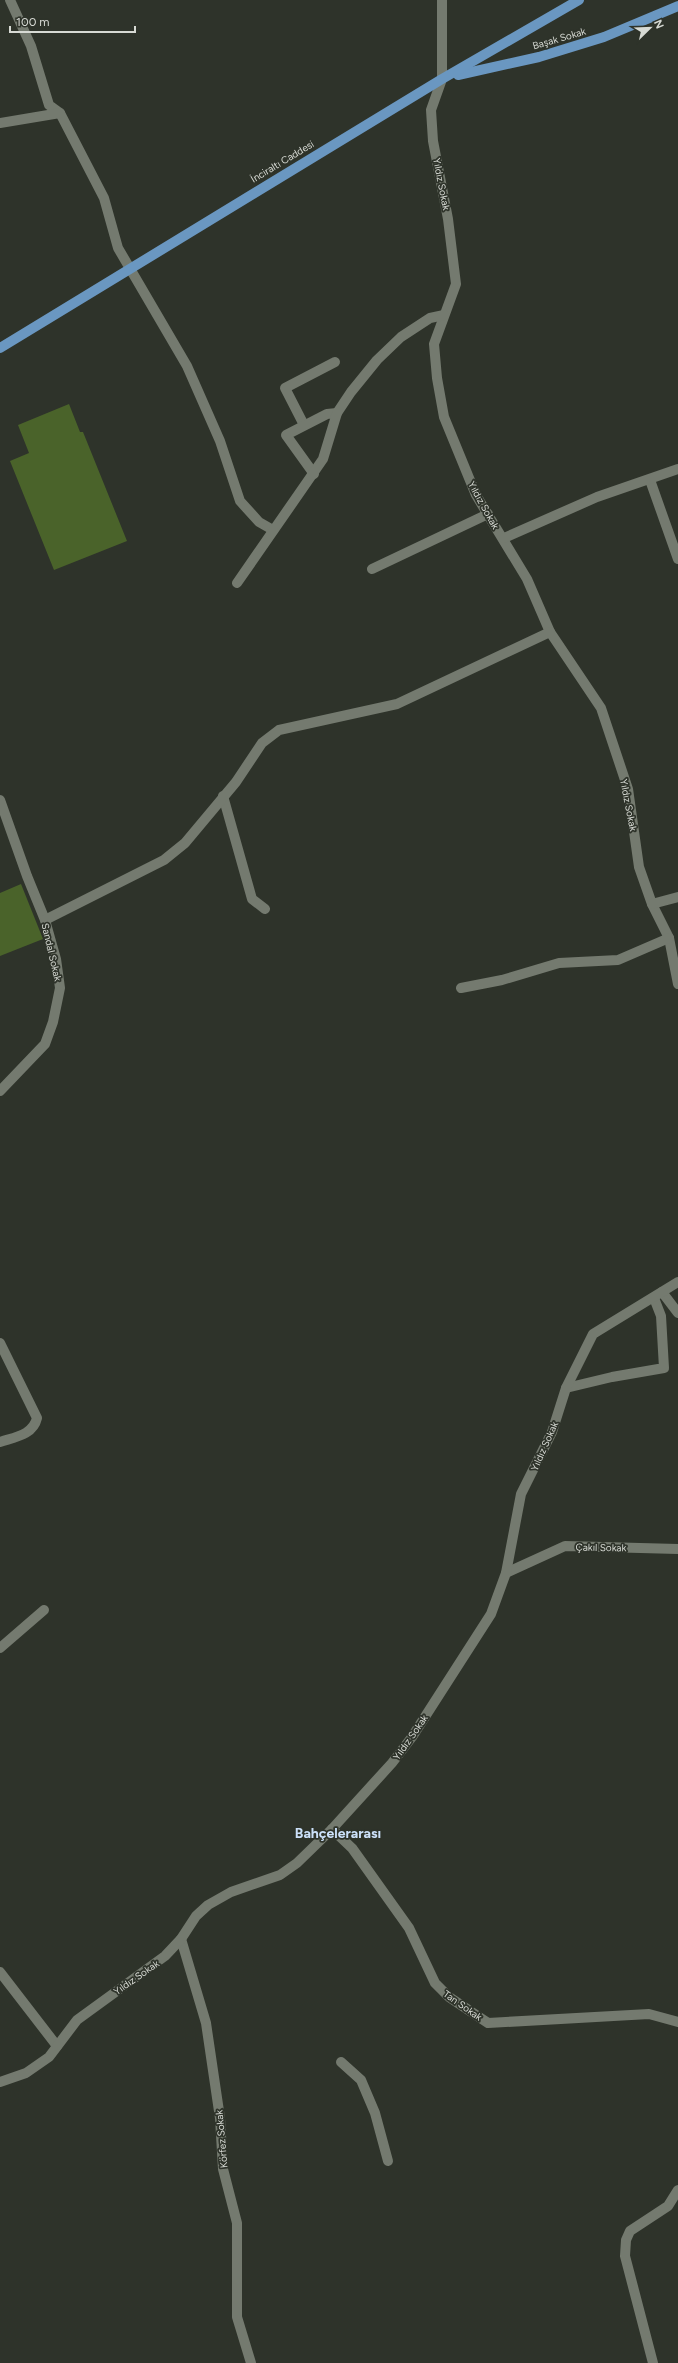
<svg xmlns="http://www.w3.org/2000/svg" width="678" height="2363" viewBox="0 0 678 2363" font-family="Figtree,sans-serif">
<rect width="100%" height="100%" fill="#2e332a"/>
<g fill="#4a632a">
<path d="M69,404L80,432H83L127,541L54,570L10,461L29,453L18,425Z"/>
<path d="M21,884L43,939L0,956V893Z"/>
</g>
<g fill="none" stroke-linecap="round" stroke-linejoin="round">
<g stroke="#747a6f" stroke-width="10">
<path d="M10,0L31,46L49,105L60,113L104,198L118,248L187,366L220,441L240,501L259,522L273,530"/>
<path d="M442,0V79L431,110L433,141L448,219L456,284L434,344L437,378L444,417L476,495L527,579L550,632L601,708L628,789L639,867L652,904L669,938L678,984"/>
<path d="M0,123L60,113"/>
<path d="M304,425L285,388L335,362"/>
<path d="M314,474L286,435L327,414L337,413"/>
<path d="M650,480L678,559"/>
<path d="M504,538L597,497L678,469"/>
<path d="M372,569L488,514"/>
<path d="M237,583L323,459L337,413L351,392L377,360L401,337L430,318L444,315"/>
<path d="M223,796L252,899L265,909"/>
<path d="M0,800L27,876L45,920L56,959L60,988L53,1022L45,1044L0,1091"/>
<path d="M652,904L678,897"/>
<path d="M45,920L164,860L185,843L236,782L262,743L279,730L397,704L550,632"/>
<path d="M461,988L502,980L559,963L618,960L669,938"/>
<path d="M662,1292L678,1313"/>
<path d="M0,1343L37,1418C33,1435 15,1437 0,1442"/>
<path d="M566,1388L612,1377L664,1368L661,1316L654,1298"/>
<path d="M506,1573L565,1546L678,1549"/>
<path d="M0,1648L44,1610"/>
<path d="M332,1829L352,1848L409,1928L435,1983L449,1997L488,2023L649,2014L678,2022"/>
<path d="M181,1939L206,2023L220,2118L223,2169L237,2223V2317L251,2363"/>
<path d="M0,1972L57,2046"/>
<path d="M341,2062L361,2080L375,2113L388,2161"/>
<path d="M0,2082L26,2073L49,2057L77,2020L165,1956L181,1939L196,1916L208,1905L231,1892L280,1875L297,1863L332,1829L392,1763L412,1737L491,1614L506,1573L521,1494L552,1432L566,1388L593,1334L678,1282"/>
<path d="M653,2363L625,2256L626,2240L630,2231L668,2206L678,2190"/>
</g>
<g stroke="#6a97c1" stroke-width="10">
<path d="M458,75L539,57L604,37L678,6"/>
<path d="M0,348L442,79L579,0"/>
</g>
</g>
<g text-anchor="middle" stroke-width="3.5" stroke-linejoin="round" paint-order="stroke">
<g font-size="10" fill="#d7dad4" stroke="#2e332a">
<text transform="translate(559 38) rotate(-16)" y="4">Başak Sokak</text>
<text transform="translate(282 161) rotate(-31)" y="4">İnciraltı Caddesi</text>
<text transform="translate(442 184) rotate(79)" y="4">Yıldız Sokak</text>
<text transform="translate(484 505) rotate(61)" y="4">Yıldız Sokak</text>
<text transform="translate(629 805) rotate(79)" y="4">Yıldız Sokak</text>
<text transform="translate(52 952) rotate(77)" y="4">Sandal Sokak</text>
<text transform="translate(544 1446) rotate(-66)" y="4">Yıldız Sokak</text>
<text transform="translate(601 1547) rotate(1)" y="4">Çakıl Sokak</text>
<text transform="translate(410 1737) rotate(-55)" y="4">Yıldız Sokak</text>
<text transform="translate(136 1977) rotate(-35)" y="4">Yıldız Sokak</text>
<text transform="translate(463 2005) rotate(35)" y="4">Tan Sokak</text>
<text transform="translate(221 2139) rotate(-95)" y="4">Körfez Sokak</text>
</g>
<g font-size="14" font-weight="bold" fill="#cbe0f8" stroke="#2e332a">
<text x="338" y="1838">Bahçelerarası</text>
</g>
</g>
<g transform="translate(650 28) rotate(67)" stroke="#2e332a" stroke-width="3" paint-order="stroke">
<path d="M0-3L7 15L0 10L-7 15Z" fill="#d7dad4"/>
<text y="-6" font-size="11" font-weight="bold" text-anchor="middle" fill="#d7dad4">N</text>
</g>
<path d="M10 26v6h125v-6" fill="none" stroke="#d7dad4" stroke-width="2"/>
<text x="16" y="26" font-size="12" fill="#d7dad4" stroke="#2e332a" stroke-width="3" paint-order="stroke">100 m</text>
</svg>
